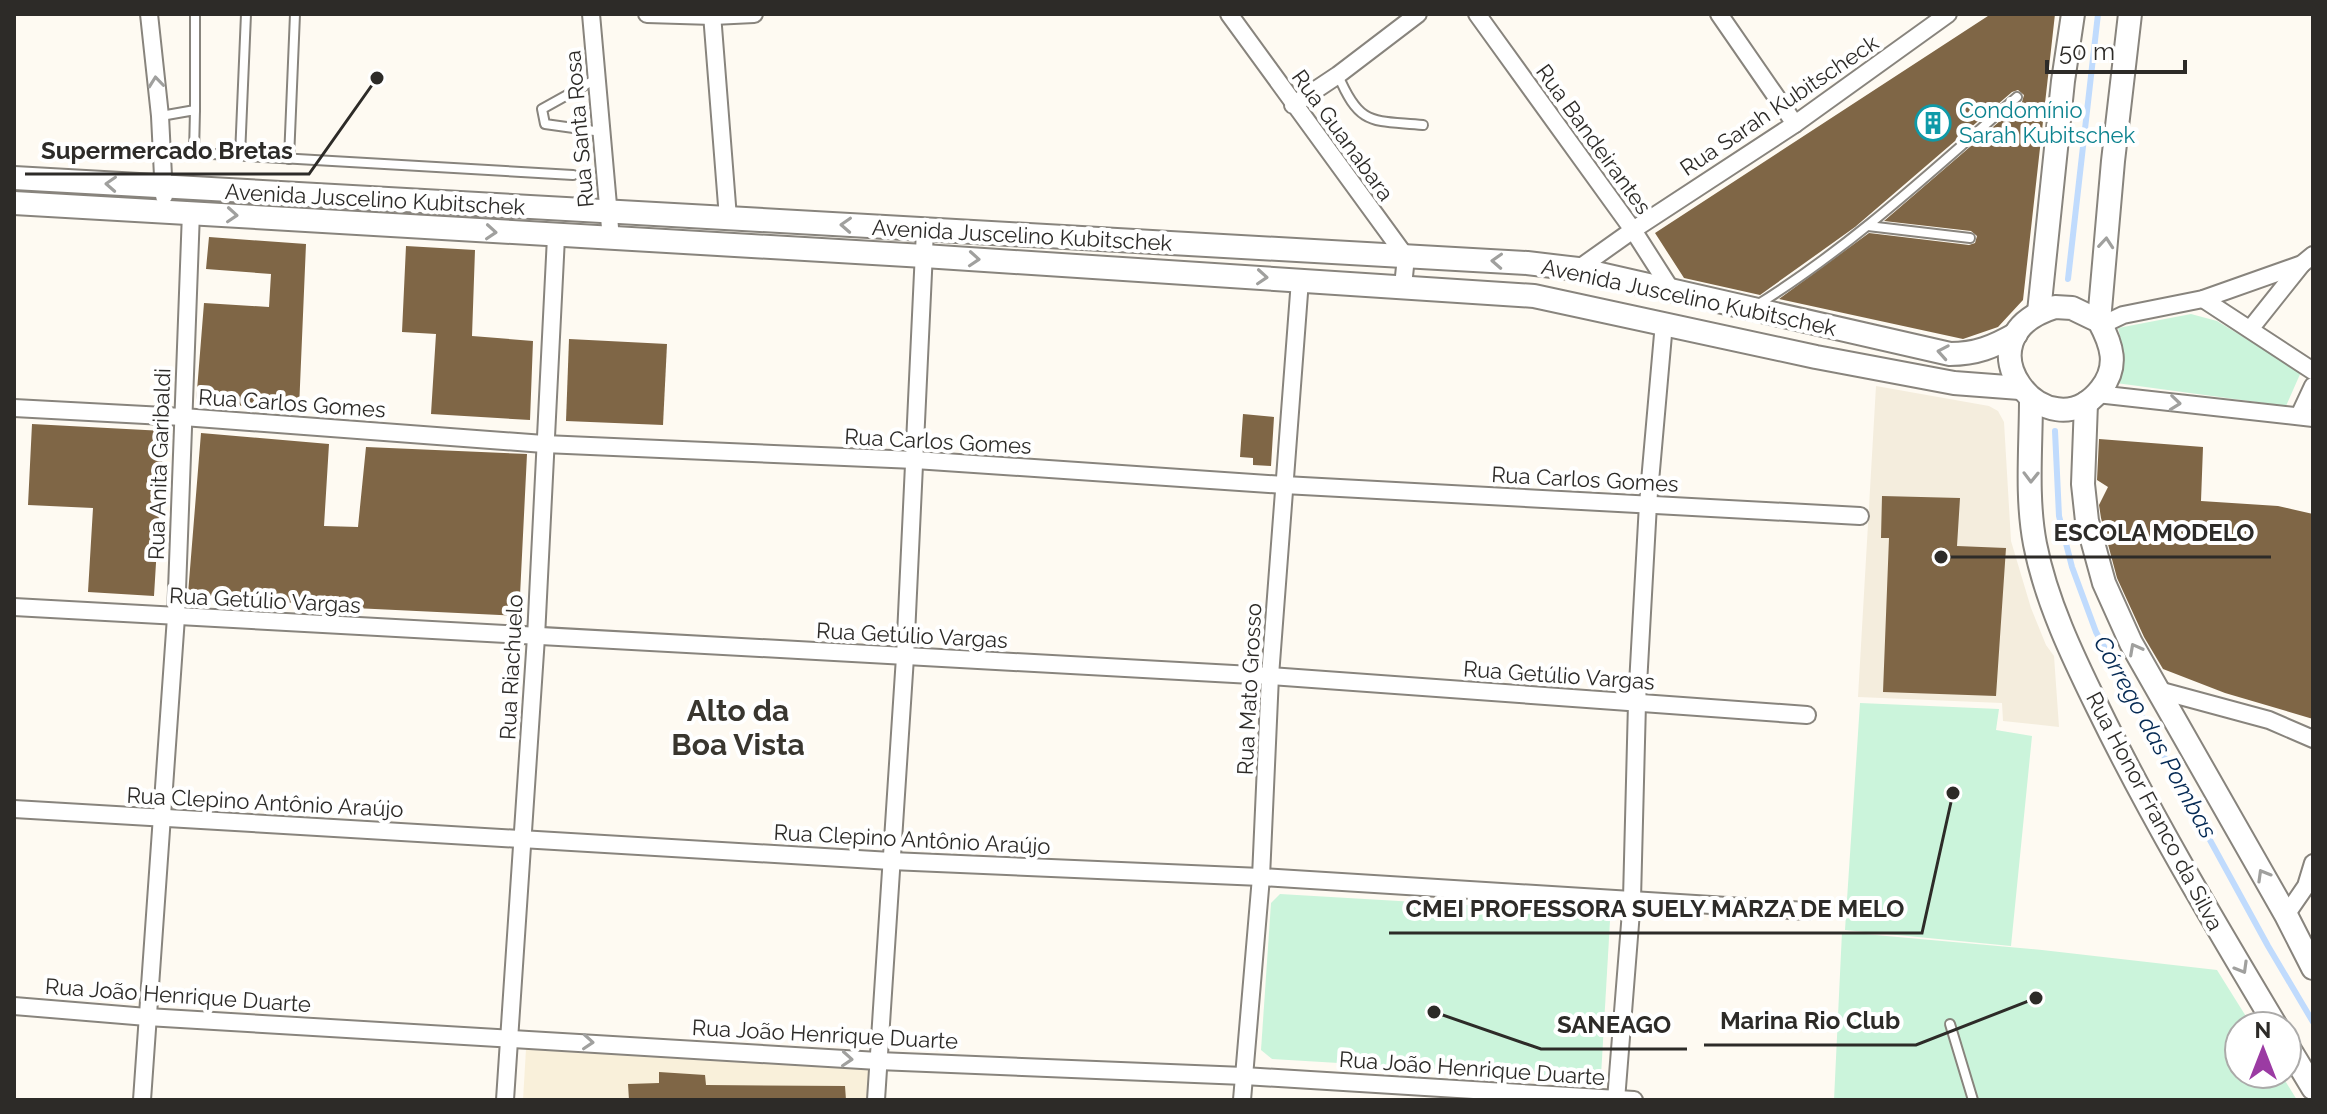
<svg xmlns="http://www.w3.org/2000/svg" width="2327" height="1114" viewBox="0 0 2327 1114" font-family="Raleway,sans-serif">
<rect width="100%" height="100%" fill="#fefaf2"/>
<path fill="#f4eddd" d="M1876,386L1989,406L1998,411L2004,422L2011,541L2031,608L2046,645L2054,656L2059,727L2003,721L2002,703L1858,697Z"/>
<path fill="#f9f0da" d="M526,1049L870,1065L867,1100H523Z"/>
<g fill="#cbf4db">
<path d="M2191,314L2217,321L2301,372L2286,406L2116,383C2127,365 2123,347 2118,328Z"/>
<path d="M1860,703L1999,709L1996,730L2032,736L2011,946L1845,930Z"/>
<path d="M1280,894L1605,913L1610,921L1601,1076L1590,1078L1272,1059L1261,1050L1271,903Z"/>
<path d="M1842,932L2042,950L2217,970L2252,1026H2239V1074H2281L2297,1100H1834Z"/>
</g>
<g fill="none" stroke-linecap="round" stroke-linejoin="round">
<g stroke="#c0dbfd" stroke-width="6">
<path d="M2068,279L2098,14"/>
<path d="M2055,431L2059,516L2072,567L2096,632L2268,946L2313,1022"/>
</g>
</g>
<g fill="#7f6646">
<path d="M1991,14H2055L2023,300L1998,327L1963,339L1779,299L1869,233L1969,245L1975,243L1977,236L1971,231L1884,221L2022,102L2024,95L2018,90L2012,92L1855,227L1760,295L1684,278L1655,233Z"/>
<path d="M209,237L306,244L299,409L196,403L204,303L269,307L271,274L206,269Z"/>
<path d="M406,246L475,250L472,336L533,341L530,420L431,414L436,334L402,332Z"/>
<path d="M569,339L667,344L663,425L566,421Z"/>
<path d="M1243,414L1274,417L1271,466L1253,465V458L1240,457Z"/>
<path d="M32,424L164,431L154,596L88,592L93,508L28,505Z"/>
<path d="M201,433L329,444L324,526L358,527L366,447L527,454L519,616L354,608L188,594Z"/>
<path d="M2099,439L2203,447L2201,501L2278,506L2313,514V719L2225,693L2163,669L2144,637L2117,578L2101,518L2099,505L2108,487L2097,480Z"/>
<path d="M1882,496L1960,498L1957,546L2006,548L1996,696L1883,692L1889,538H1881Z"/>
<path d="M659,1072L705,1075L706,1085L845,1086L846,1100H629L628,1084L659,1083Z"/>
</g>
<g fill="none" stroke-linecap="round" stroke-linejoin="round">
<defs>
<g id="lane">
<path d="M195,14V110"/>
<path d="M1338,75C1360,127 1372,120 1423,125"/>
<path d="M596,79L542,109L545,124L602,132"/>
<path d="M161,116L195,110L194,153L573,175"/>
<path d="M240,156L246,14"/>
<path d="M289,159L295,14"/>
<path d="M1868,226L1970,238"/>
<path d="M1757,305C1852,246 1933,170 2017,97"/>
<path d="M1950,1024L1973,1100"/>
</g>
<g id="street">
<path d="M149,14L160,116L164,196"/>
<path d="M591,14L611,239"/>
<path d="M647,14L713,16L754,14"/>
<path d="M712,14L728,218"/>
<path d="M1229,14L1406,257L1403,286"/>
<path d="M1477,14L1633,230L1672,291"/>
<path d="M1719,14L1795,124"/>
<path d="M1293,105L1338,75L1418,14"/>
<path d="M1578,269L1633,230L1795,124L1948,14"/>
<path d="M2203,299L2313,371"/>
<path d="M2102,325L2123,315L2203,299L2302,264L2313,255"/>
<path d="M2251,328L2302,264"/>
<path d="M2097,394L2313,418"/>
<path d="M14,408L183,417L544,444L915,460L1284,485L1860,516"/>
<path d="M2299,416L2313,386"/>
<path d="M14,607L1270,676L1807,715"/>
<path d="M2158,690L2269,720L2313,739"/>
<path d="M14,809L891,861L1261,877L1807,911"/>
<path d="M2286,915L2306,886L2313,863"/>
<path d="M14,1006L147,1017L878,1061L1244,1076L1634,1100"/>
<path d="M142,1100L176,617L191,212"/>
<path d="M505,1100L536,637L556,237"/>
<path d="M876,1100L905,657L925,230"/>
<path d="M1242,1100L1261,877L1270,676L1300,280"/>
<path d="M1616,1100L1632,899L1637,703L1648,504L1664,323"/>
</g>
<g id="secondary">
<path d="M14,178L1527,263L1578,269L1950,354C1976,354 1993,347 2016,334"/>
<path d="M14,203L924,256L1534,296L1816,357L1954,383L2020,388"/>
<path d="M2055,307L2072,308L2099,321C2112,345 2119,366 2101,389C2048,457 1953,338 2055,307Z"/>
<path d="M2039,312L2063,81L2073,14"/>
<path d="M2099,321L2113,161L2130,14"/>
<path d="M2031,399C2031,447 2026,497 2035,544C2046,601 2073,657 2098,708C2151,817 2214,922 2276,1026"/>
<path d="M2086,403L2083,484L2087,521L2104,583L2131,643L2286,915L2313,968"/>
<path d="M2287,1045L2313,1088"/>
</g>
</defs>
<use href="#lane" stroke="#88847d" stroke-width="12"/>
<use href="#street" stroke="#88847d" stroke-width="20"/>
<use href="#secondary" stroke="#88847d" stroke-width="26"/>
<use href="#lane" stroke="#fff" stroke-width="8"/>
<use href="#street" stroke="#fff" stroke-width="16"/>
<use href="#secondary" stroke="#fff" stroke-width="22"/>
</g>
<defs><path id="oneway-chevron" d="M-2-3.5L2.5 0L-2 3.5" fill="none" stroke-width="1.6" stroke-linecap="round" stroke-linejoin="round" transform="scale(2)"/></defs>
<g stroke="#a0a09e">
<use href="#oneway-chevron" transform="translate(156 82) rotate(-96)"/>
<use href="#oneway-chevron" transform="translate(111 184) rotate(-177)"/>
<use href="#oneway-chevron" transform="translate(232 215) rotate(4)"/>
<use href="#oneway-chevron" transform="translate(846 225) rotate(-177)"/>
<use href="#oneway-chevron" transform="translate(491 232) rotate(4)"/>
<use href="#oneway-chevron" transform="translate(2106 243) rotate(-85)"/>
<use href="#oneway-chevron" transform="translate(974 259) rotate(4)"/>
<use href="#oneway-chevron" transform="translate(1497 261) rotate(-177)"/>
<use href="#oneway-chevron" transform="translate(1262 277) rotate(4)"/>
<use href="#oneway-chevron" transform="translate(1943 352) rotate(-170)"/>
<use href="#oneway-chevron" transform="translate(2175 403) rotate(6)"/>
<use href="#oneway-chevron" transform="translate(2031 477) rotate(91)"/>
<use href="#oneway-chevron" transform="translate(2135 649) rotate(-118)"/>
<use href="#oneway-chevron" transform="translate(2263 875) rotate(-120)"/>
<use href="#oneway-chevron" transform="translate(2242 968) rotate(60)"/>
<use href="#oneway-chevron" transform="translate(588 1042) rotate(4)"/>
<use href="#oneway-chevron" transform="translate(847 1059) rotate(4)"/>
</g>
<defs>
<symbol id="building-ring" viewBox="-11 -11 22 22"><circle r="9.5" fill="#fff" stroke="#0f9aa8" stroke-width="1.5"/><path d="M-4-6H4V6H1V3H-1V6H-4ZM-2.5-4.3h1.7v1.8h-1.7ZM.8-4.3h1.7v1.8H.8ZM-2.5-1h1.7V.8h-1.7ZM.8-1h1.7V.8H.8Z" fill="#0f9aa8"/></symbol>
</defs>
<g fill-rule="evenodd">
<use href="#building-ring" x="1913" y="103" width="40" height="40"/>
</g>
<g text-anchor="middle" stroke-width="8" stroke-linejoin="round" paint-order="stroke">
<g font-size="22" fill="#2d2b28" stroke="#fff">
<text transform="translate(1779 105) rotate(-34)" y="8">Rua Sarah Kubitscheck</text>
<text transform="translate(579 129) rotate(-95)" y="8">Rua Santa Rosa</text>
<text transform="translate(1343 135) rotate(54)" y="8">Rua Guanabara</text>
<text transform="translate(1594 139) rotate(54)" y="8">Rua Bandeirantes</text>
<text transform="translate(375 199) rotate(3)" y="8">Avenida Juscelino Kubitschek</text>
<text transform="translate(1022 235) rotate(3)" y="8">Avenida Juscelino Kubitschek</text>
<text transform="translate(1689 297) rotate(12)" y="8">Avenida Juscelino Kubitschek</text>
<text transform="translate(292 403) rotate(4)" y="8">Rua Carlos Gomes</text>
<text transform="translate(938 441) rotate(3)" y="8">Rua Carlos Gomes</text>
<text transform="translate(159 464) rotate(-88)" y="8">Rua Anita Garibaldi</text>
<text transform="translate(1585 479) rotate(3)" y="8">Rua Carlos Gomes</text>
<text transform="translate(265 600) rotate(3)" y="8">Rua Getúlio Vargas</text>
<text transform="translate(912 635) rotate(3)" y="8">Rua Getúlio Vargas</text>
<text transform="translate(511 667) rotate(-87)" y="8">Rua Riachuelo</text>
<text transform="translate(1559 675) rotate(4)" y="8">Rua Getúlio Vargas</text>
<text transform="translate(1249 689) rotate(-87)" y="8">Rua Mato Grosso</text>
<text transform="translate(265 802) rotate(3)" y="8">Rua Clepino Antônio Araújo</text>
<text transform="translate(2155 811) rotate(62)" y="8">Rua Honor Franco da Silva</text>
<text transform="translate(912 839) rotate(3)" y="8">Rua Clepino Antônio Araújo</text>
<text transform="translate(178 995) rotate(4)" y="8">Rua João Henrique Duarte</text>
<text transform="translate(825 1034) rotate(3)" y="8">Rua João Henrique Duarte</text>
<text transform="translate(1472 1068) rotate(4)" y="8">Rua João Henrique Duarte</text>
</g>
<g font-size="22" fill="#0d838f" stroke="#fff" text-anchor="start">
<text x="1959" y="118">Condomínio<tspan x="1959" dy="25">Sarah Kubitschek</tspan></text>
</g>
<g font-size="24" font-style="italic" fill="#052a54" stroke="#fff">
<text transform="translate(2155 737) rotate(61)" y="8">Córrego das Pombas</text>
</g>
<g font-size="30" font-weight="bold" fill="#39362f" stroke="#fff">
<text x="738" y="721">Alto da<tspan x="738" dy="34">Boa Vista</tspan></text>
</g>
</g>
<path fill="none" stroke="#2d2b28" stroke-width="3" d="M377 78L309 174H25M1941 557L2037 557H2271M1953 793L1922 933H1389M2036 998L1916 1045H1704M1434 1012L1541 1049H1687"/>
<g fill="#2d2b28" stroke="#fff" stroke-width="3">
<circle cx="377" cy="78" r="8"/>
<circle cx="1941" cy="557" r="8"/>
<circle cx="1953" cy="793" r="8"/>
<circle cx="2036" cy="998" r="8"/>
<circle cx="1434" cy="1012" r="8"/>
</g>
<g font-size="24" text-anchor="middle" font-weight="bold" fill="#2d2b28" stroke="#fff" stroke-width="8" stroke-linejoin="round" paint-order="stroke">
<text x="167" y="159">Supermercado Bretas</text>
<text x="2154" y="541">ESCOLA MODELO</text>
<text x="1655" y="917">CMEI PROFESSORA SUELY MARZA DE MELO</text>
<text x="1810" y="1029">Marina Rio Club</text>
<text x="1614" y="1033">SANEAGO</text>
</g>
<rect width="2327" height="1114" fill="none" stroke="#2d2b28" stroke-width="32"/>
<g transform="translate(2263 1050)"><circle r="38" fill="#ffffff" stroke="#abaaa9" stroke-width="2"/>
<path d="M0-6L14 30L0 20L-14 30Z" fill="#9b3ba3"/>
<text y="-12" font-size="22" font-weight="bold" text-anchor="middle" fill="#2d2b28">N</text>
</g>
<path d="M2047 60v12h138v-12" fill="none" stroke="#2d2b28" stroke-width="4"/>
<text x="2059" y="60" font-size="24" fill="#2d2b28" stroke="#ffffff" stroke-width="6" paint-order="stroke">50 m</text>
</svg>
